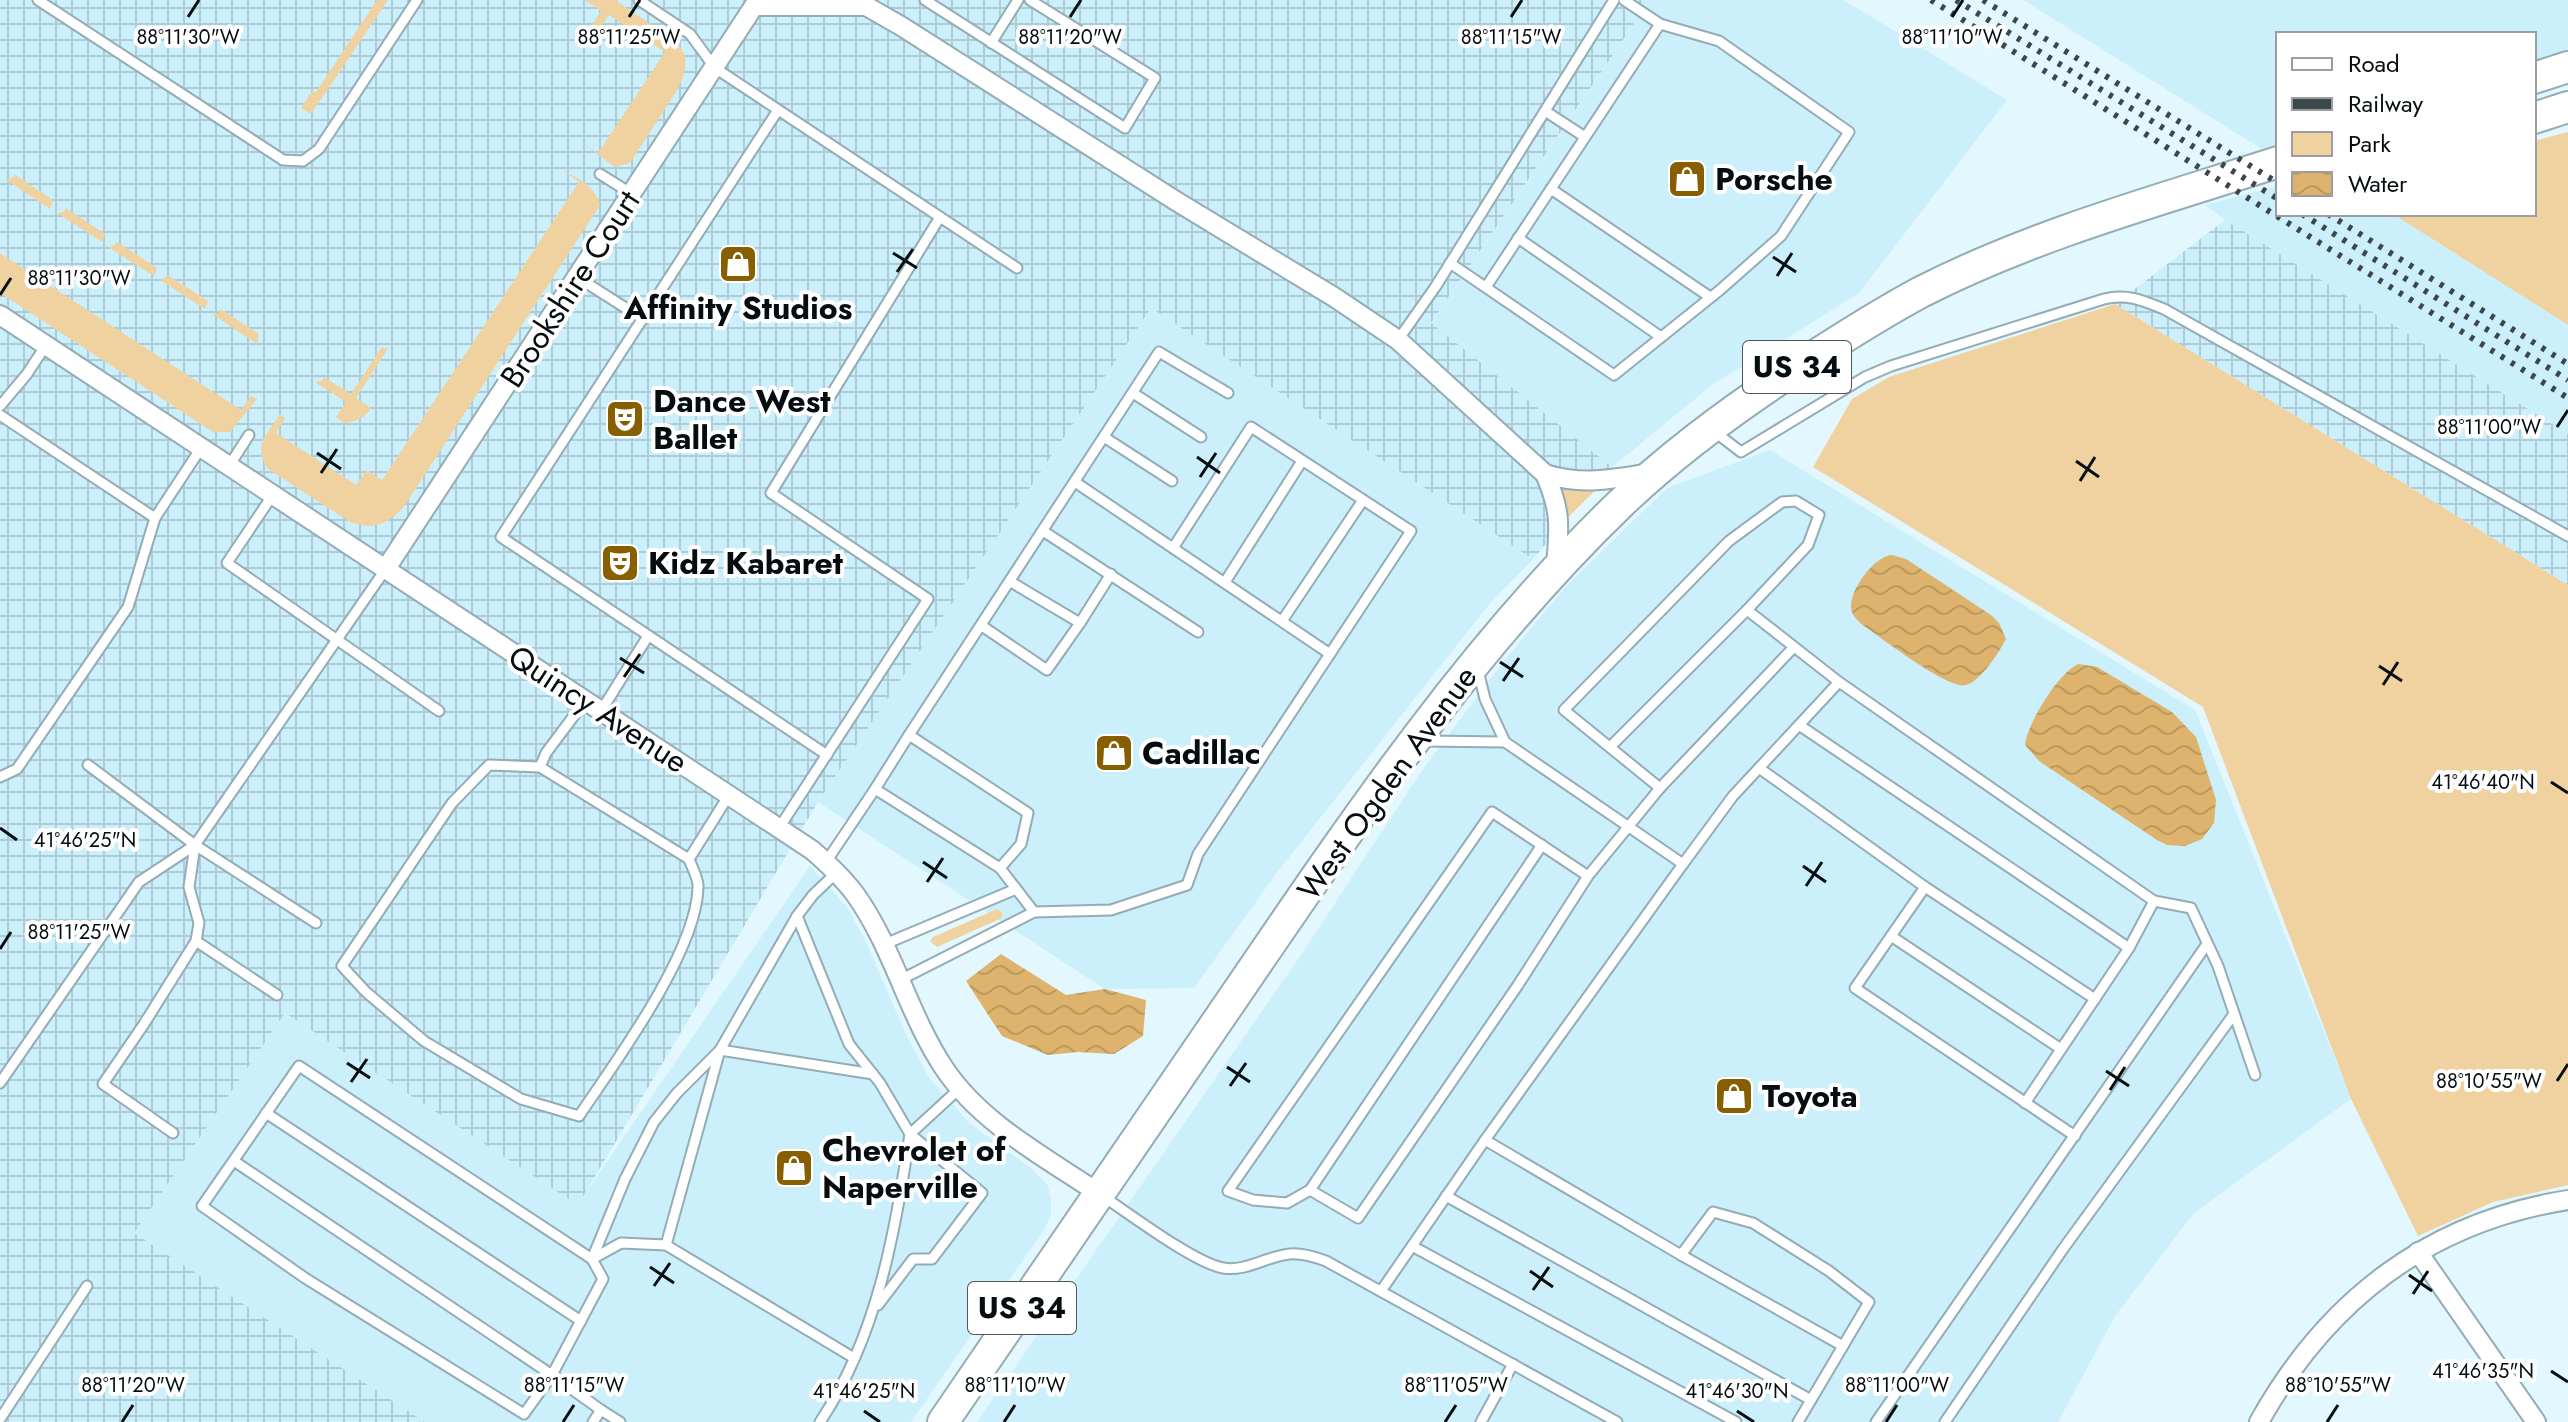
<svg xmlns="http://www.w3.org/2000/svg" width="2568" height="1422" viewBox="0 0 2568 1422" font-family="Jost,sans-serif">
<defs>
<pattern id="industrial-grid" width="8" height="8" patternUnits="userSpaceOnUse" patternTransform="scale(2)"><rect width="8" height="8" fill="#cbeffb"/><path d="M0 4h8M4 0v8" fill="none" stroke="#adccd6"/></pattern>
<pattern id="water-waves" width="16" height="10" patternUnits="userSpaceOnUse" patternTransform="scale(2)"><rect width="16" height="10" fill="#ddb36d"/><path d="M0 5q4-4 8 0t8 0" fill="none" stroke="#bc995d"/></pattern>
</defs>
<rect width="100%" height="100%" fill="#e2f7fe"/>
<g fill="#cbeffb">
<path d="M1650,0H1844L2007,100L1859,293L1712,385L1612,467L1431,324Z"/>
<path d="M2023,0H2568V51L2534,66V34H2278V144L2262,149Z"/>
<path d="M2278,186V214H2393L2568,325V434L2225,220L2205,205Z"/>
<path d="M1151,307L1533,559L1491,602L1275,875L1194,988L1105,989L818,802Z"/>
<path d="M1770,450L2195,710L2351,1099L2194,1213L2115,1316L2058,1422H977L1301,955L1421,772L1503,662L1567,585L1667,488Z"/>
<path d="M810,866L847,907L867,944L907,1037L928,1076L968,1122L1032,1169L1047,1184L1051,1198V1214L1045,1228L911,1422H425L133,1234L285,1013L578,1204Z"/>
</g>
<g fill="url(#industrial-grid)">
<path d="M0,0H1650L1431,323L1612,467L1533,559L1151,308L818,802L578,1205L285,1013L134,1233L425,1422H0Z"/>
<path d="M2225,220L2568,434V585L2115,304Z"/>
</g>
<g fill="#f0d2a1">
<path d="M377,0H388L311,114L301,108L312,91L316,92Z"/>
<path d="M585,0H615L662,32L679,45L685,56V71L679,87L630,163L615,167L582,143L598,153L665,52L609,15L597,33L591,27L601,11Z"/>
<path d="M2568,132V325L2393,214H2534V141Z"/>
<path d="M564,171C580,179 595,187 600,205L403,508C386,525 374,530 350,522L268,469C252,445 267,435 280,414L285,418L276,433L356,485L367,470L382,480L579,182Z"/>
<path d="M15,175L53,200L50,209L5,179L12,178Z"/>
<path d="M66,208L105,234L102,242L57,213L64,212Z"/>
<path d="M117,242L157,268L154,276L108,247L115,245Z"/>
<path d="M0,253L241,410L251,396L257,399L230,432H213L0,293Z"/>
<path d="M169,276L208,301L205,309L160,280Z"/>
<path d="M2115,304L2568,585V1185L2493,1202L2418,1236L2351,1099L2203,707L1813,467L1852,399L1889,377Z"/>
<path d="M221,309L259,334L257,344L212,314L219,313Z"/>
<path d="M382,347L385,349L389,347L356,398L371,408C364,419 357,421 344,423L336,417L346,402L315,382L322,381L324,377L351,394Z"/>
<path d="M1556,482L1599,487L1565,520L1566,507Z"/>
<path d="M997,909L1002,912V918L937,947L930,941L933,937Z"/>
</g>
<g fill="url(#water-waves)">
<path d="M1892,555L1906,559L1991,615L1999,623L2006,639C2000,651 1980,682 1966,685C1948,690 1879,636 1860,623C1856,618 1851,614 1851,607C1850,590 1874,556 1892,555Z"/>
<path d="M2079,664L2097,667L2172,712L2196,737L2216,800L2214,823L2202,839L2185,846L2167,845L2157,840L2039,761L2025,745C2027,724 2059,671 2079,664Z"/>
<path d="M1001,954L1066,995L1105,989L1146,1000L1143,1036L1114,1054L1078,1052L1048,1055L1002,1036L966,981Z"/>
</g>
<g fill="none" stroke-linecap="round" stroke-linejoin="round">
<defs>
<g id="lane">
<path d="M38,0L283,160L303,161L319,149L417,0"/>
<path d="M639,0L690,34L715,68L1017,268"/>
<path d="M925,0L1125,128L1155,78L1030,0"/>
<path d="M991,43L1018,0"/>
<path d="M778,110L501,537L827,755"/>
<path d="M1545,111L1585,137"/>
<path d="M600,174L632,194"/>
<path d="M1551,189L1710,297"/>
<path d="M1518,238L1661,337"/>
<path d="M1450,263L1614,375L1720,290L1781,236L1849,132L1719,41L1660,24"/>
<path d="M577,277L643,319"/>
<path d="M1486,287L1660,24L1624,0"/>
<path d="M1398,340L1436,286L1614,0"/>
<path d="M1133,393L1201,437"/>
<path d="M0,406L27,374L46,345"/>
<path d="M0,415L155,518L201,448"/>
<path d="M1715,432L1741,452L1865,377L1891,366L2104,299C2127,293 2144,301 2164,309L2568,536"/>
<path d="M1104,437L1172,481"/>
<path d="M229,466L249,435"/>
<path d="M1075,482L1330,654"/>
<path d="M272,496L227,563L439,711"/>
<path d="M1043,531L1198,632"/>
<path d="M1011,582L1080,623L1111,574"/>
<path d="M1225,582L1302,461"/>
<path d="M1282,621L1363,500"/>
<path d="M982,626L1047,670L1080,623"/>
<path d="M1478,670L1485,699L1505,742L1683,864L1733,796L1839,682L2154,901L2191,908L2218,966L2255,1075"/>
<path d="M585,701L546,753L540,767L689,859L729,795"/>
<path d="M601,711L648,636"/>
<path d="M1799,725L2129,948L2154,901"/>
<path d="M909,735L1159,352L1228,393"/>
<path d="M1424,741L1505,742"/>
<path d="M1610,747L1747,610"/>
<path d="M88,765L195,845L316,923"/>
<path d="M540,767L489,765L452,803L342,966L366,992L424,1041L521,1099L579,1116C616,1061 696,953 698,888C699,879 692,868 689,859"/>
<path d="M1759,768L1925,887L1855,988L2075,1136"/>
<path d="M0,777L17,769L128,607L155,518"/>
<path d="M1660,788L1794,647"/>
<path d="M875,789L909,735L1028,813L1021,844L1000,868"/>
<path d="M779,828L928,599L771,493L940,217"/>
<path d="M826,862L875,789L1000,868L1034,912"/>
<path d="M836,873L813,895L797,916L849,1044L880,1083L910,1134L959,1089"/>
<path d="M1588,876L1518,985L1358,1218L1310,1190L1287,1203L1253,1200L1228,1191L1492,812L1588,876L1660,788L1564,710L1729,541L1782,502L1796,501L1819,515L1808,545L1747,610L1839,682"/>
<path d="M1925,887L2095,999"/>
<path d="M1891,936L2061,1049"/>
<path d="M196,941L277,995"/>
<path d="M885,944L1016,889"/>
<path d="M900,980L1034,912L1111,910L1187,885L1198,854L1411,531L1251,427L1173,548"/>
<path d="M0,1083L139,882L195,845L385,570"/>
<path d="M2025,1103L2129,948"/>
<path d="M266,1113L581,1321"/>
<path d="M173,1133L103,1084L144,1024L196,941L199,923L189,887L195,845"/>
<path d="M1485,1140L1683,864"/>
<path d="M234,1161L552,1375L603,1279L592,1259L621,1243L666,1245L720,1050L873,1074"/>
<path d="M1310,1190L1542,845"/>
<path d="M1446,1196L1811,1400"/>
<path d="M1104,1197C1131,1215 1195,1263 1223,1268C1246,1272 1267,1256 1290,1254C1302,1253 1315,1257 1326,1261L1617,1422"/>
<path d="M666,1245L854,1358"/>
<path d="M1412,1246L1736,1422"/>
<path d="M1681,1255L1843,1346"/>
<path d="M1381,1291L1485,1140L1681,1255L1713,1212L1753,1223L1829,1271L1869,1302L1798,1422"/>
<path d="M878,1305L913,1259H932L982,1193L910,1134"/>
<path d="M601,1410L620,1422"/>
<path d="M0,1419L87,1286"/>
<path d="M593,1422L601,1410L552,1375L524,1414L305,1278L202,1206L299,1066L592,1259L625,1179L654,1122L677,1093L720,1050L797,916"/>
<path d="M820,1422C878,1335 894,1235 910,1134"/>
<path d="M1481,1422L1513,1364"/>
<path d="M1876,1422L2207,944"/>
<path d="M1945,1422L2063,1249L2234,1014"/>
</g>
<g id="street">
<path d="M0,315L812,850C827,863 843,878 855,894C893,947 908,1014 944,1068C981,1124 1047,1158 1101,1195"/>
<path d="M1545,474C1584,486 1612,479 1652,473"/>
<path d="M385,570L754,6H866L901,26L1176,201L1334,297L1398,340L1545,474C1562,513 1559,527 1556,567"/>
<path d="M2418,1252L2536,1422"/>
<path d="M2259,1422C2327,1300 2429,1222 2568,1200"/>
</g>
<g id="primary">
<path d="M2534,78L2568,67"/>
<path d="M2534,118L2568,107"/>
<path d="M943,1422C1042,1279 1140,1135 1238,991C1354,821 1471,648 1619,505C1676,450 1740,404 1807,361C1844,337 1882,313 1921,292C2035,234 2157,201 2278,162"/>
</g>
</defs>
<use href="#lane" stroke="#93acb5" stroke-width="13"/>
<use href="#street" stroke="#93acb5" stroke-width="22"/>
<use href="#primary" stroke="#93acb5" stroke-width="34"/>
<use href="#lane" stroke="#fff" stroke-width="9"/>
<use href="#street" stroke="#fff" stroke-width="18"/>
<use href="#primary" stroke="#fff" stroke-width="30"/>
<g stroke="#3c474b" stroke-width="6" stroke-dasharray="4 8" stroke-linecap="butt">
<path d="M1931,0L2568,398"/>
<path d="M1956,0L2278,199"/>
<path d="M1983,0L2278,183"/>
<path d="M2302,214L2568,380"/>
<path d="M2328,214L2568,364"/>
</g>
</g>
<path fill="none" stroke="#050d10" stroke-width="3" d="M188,17L199,0M629,17L640,0M1070,17L1081,0M1511,17L1522,0M1952,17L1963,0M893,253L917,268M1773,257L1796,272M897,272L913,249M1777,276L1792,253M0,295L11,278M2557,427L2568,410M317,453L341,469M1197,457L1220,473M2076,461L2099,477M321,473L337,449M1200,477L1216,453M2080,481L2095,457M620,658L644,673M1500,662L1523,677M2379,666L2402,681M624,677L640,654M1503,681L1519,658M2383,685L2398,662M2551,782L2568,793M0,828L17,840M923,862L947,878M1803,866L1826,882M927,882L943,858M1806,886L1822,862M0,949L11,932M347,1063L370,1078M1227,1067L1250,1082M2106,1071L2129,1086M2557,1081L2568,1064M351,1082L367,1059M1230,1086L1246,1063M2110,1090L2125,1067M650,1267L674,1283M1530,1271L1553,1287M2409,1275L2432,1291M654,1286L670,1263M1533,1290L1549,1267M2413,1294L2428,1271M2551,1371L2568,1382M864,1411L880,1422M1737,1411L1754,1422M122,1422L133,1405M563,1422L574,1405M1004,1422L1015,1405M1445,1422L1456,1405M1886,1422L1897,1405M2327,1422L2338,1405"/>
<defs>
<symbol id="shop-square" viewBox="-11 -11 22 22"><rect x="-9" y="-9" width="18" height="18" rx="4" fill="#885f00" stroke="#fff"/><path d="M-5-2.5h2.3a2.7 3.5 0 0 1 5.4 0H5L5.5 6h-11ZM-1.5-2.5h3a1.5 2.3 0 0 0-3 0Z" fill="#fff"/></symbol>
<symbol id="theatre-square" viewBox="-11 -11 22 22"><rect x="-9" y="-9" width="18" height="18" rx="4" fill="#885f00" stroke="#fff"/><path d="M-5-5.5Q0-4 5-5.5V0Q5 5 0 6Q-5 5-5 0ZM-3.3-2.5H-1v1.5H-3.3ZM1-2.5H3.3v1.5H1ZM-2.8 1Q0 5.5 2.8 1Z" fill="#fff"/></symbol>
</defs>
<g fill-rule="evenodd">
<use href="#shop-square" x="1665" y="157" width="44" height="44"/>
<use href="#shop-square" x="716" y="242" width="44" height="44"/>
<use href="#theatre-square" x="603" y="397" width="44" height="44"/>
<use href="#theatre-square" x="598" y="541" width="44" height="44"/>
<use href="#shop-square" x="1092" y="731" width="44" height="44"/>
<use href="#shop-square" x="1712" y="1074" width="44" height="44"/>
<use href="#shop-square" x="772" y="1146" width="44" height="44"/>
</g>
<g text-anchor="middle" stroke-width="8" stroke-linejoin="round" paint-order="stroke">
<g fill="#fff" stroke="#505658" stroke-width="2">
<rect x="1743" y="341" width="108" height="52" rx="6"/>
<rect x="968" y="1282" width="108" height="52" rx="6"/>
</g>
<g font-size="30" font-weight="bold" fill="#050d10">
<text x="1797" y="377">US 34</text>
<text x="1022" y="1318">US 34</text>
</g>
<g font-size="32" font-weight="bold" fill="#050d10" stroke="#fff" text-anchor="start">
<text x="1715" y="190">Porsche</text>
<text x="738" y="319" text-anchor="middle">Affinity Studios</text>
<text x="653" y="412">Dance West<tspan x="653" dy="37">Ballet</tspan></text>
<text x="648" y="574">Kidz Kabaret</text>
<text x="1142" y="764">Cadillac</text>
<text x="1762" y="1107">Toyota</text>
<text x="822" y="1161">Chevrolet of<tspan x="822" dy="37">Naperville</tspan></text>
</g>
<g font-size="32" fill="#050d10" stroke="#fff">
<text transform="translate(570 289) rotate(-57)" y="11">Brookshire Court</text>
<text transform="translate(598 709) rotate(33)" y="11">Quincy Avenue</text>
<text transform="translate(1387 783) rotate(-54)" y="11">West Ogden Avenue</text>
</g>
</g>
<g font-size="20" text-anchor="middle" fill="#050d10" stroke="#fff" stroke-width="8" stroke-linejoin="round" paint-order="stroke">
<text x="188" y="44">88°11'30"W</text>
<text x="629" y="44">88°11'25"W</text>
<text x="1070" y="44">88°11'20"W</text>
<text x="1511" y="44">88°11'15"W</text>
<text x="1952" y="44">88°11'10"W</text>
<text x="79" y="285">88°11'30"W</text>
<text x="2489" y="434">88°11'00"W</text>
<text x="2483" y="789">41°46'40"N</text>
<text x="85" y="847">41°46'25"N</text>
<text x="79" y="939">88°11'25"W</text>
<text x="2489" y="1088">88°10'55"W</text>
<text x="2483" y="1378">41°46'35"N</text>
<text x="133" y="1392">88°11'20"W</text>
<text x="574" y="1392">88°11'15"W</text>
<text x="1015" y="1392">88°11'10"W</text>
<text x="1456" y="1392">88°11'05"W</text>
<text x="1897" y="1392">88°11'00"W</text>
<text x="2338" y="1392">88°10'55"W</text>
<text x="864" y="1398">41°46'25"N</text>
<text x="1737" y="1398">41°46'30"N</text>
</g>
<rect x="2276" y="32" width="260" height="184" fill="#ffffff" stroke="#9b9e9f" stroke-width="2"/>
<rect x="2292" y="58" width="40" height="12" fill="#ffffff" stroke="#9b9e9f" stroke-width="2"/>
<text x="2348" y="72" font-size="24" fill="#050d10">Road</text>
<rect x="2292" y="98" width="40" height="12" fill="#3c474b" stroke="#9b9e9f" stroke-width="2"/>
<text x="2348" y="112" font-size="24" fill="#050d10">Railway</text>
<rect x="2292" y="132" width="40" height="24" fill="#f0d2a1" stroke="#9b9e9f" stroke-width="2"/>
<text x="2348" y="152" font-size="24" fill="#050d10">Park</text>
<rect x="2292" y="172" width="40" height="24" fill="url(#water-waves)" stroke="#9b9e9f" stroke-width="2"/>
<text x="2348" y="192" font-size="24" fill="#050d10">Water</text>
</svg>
